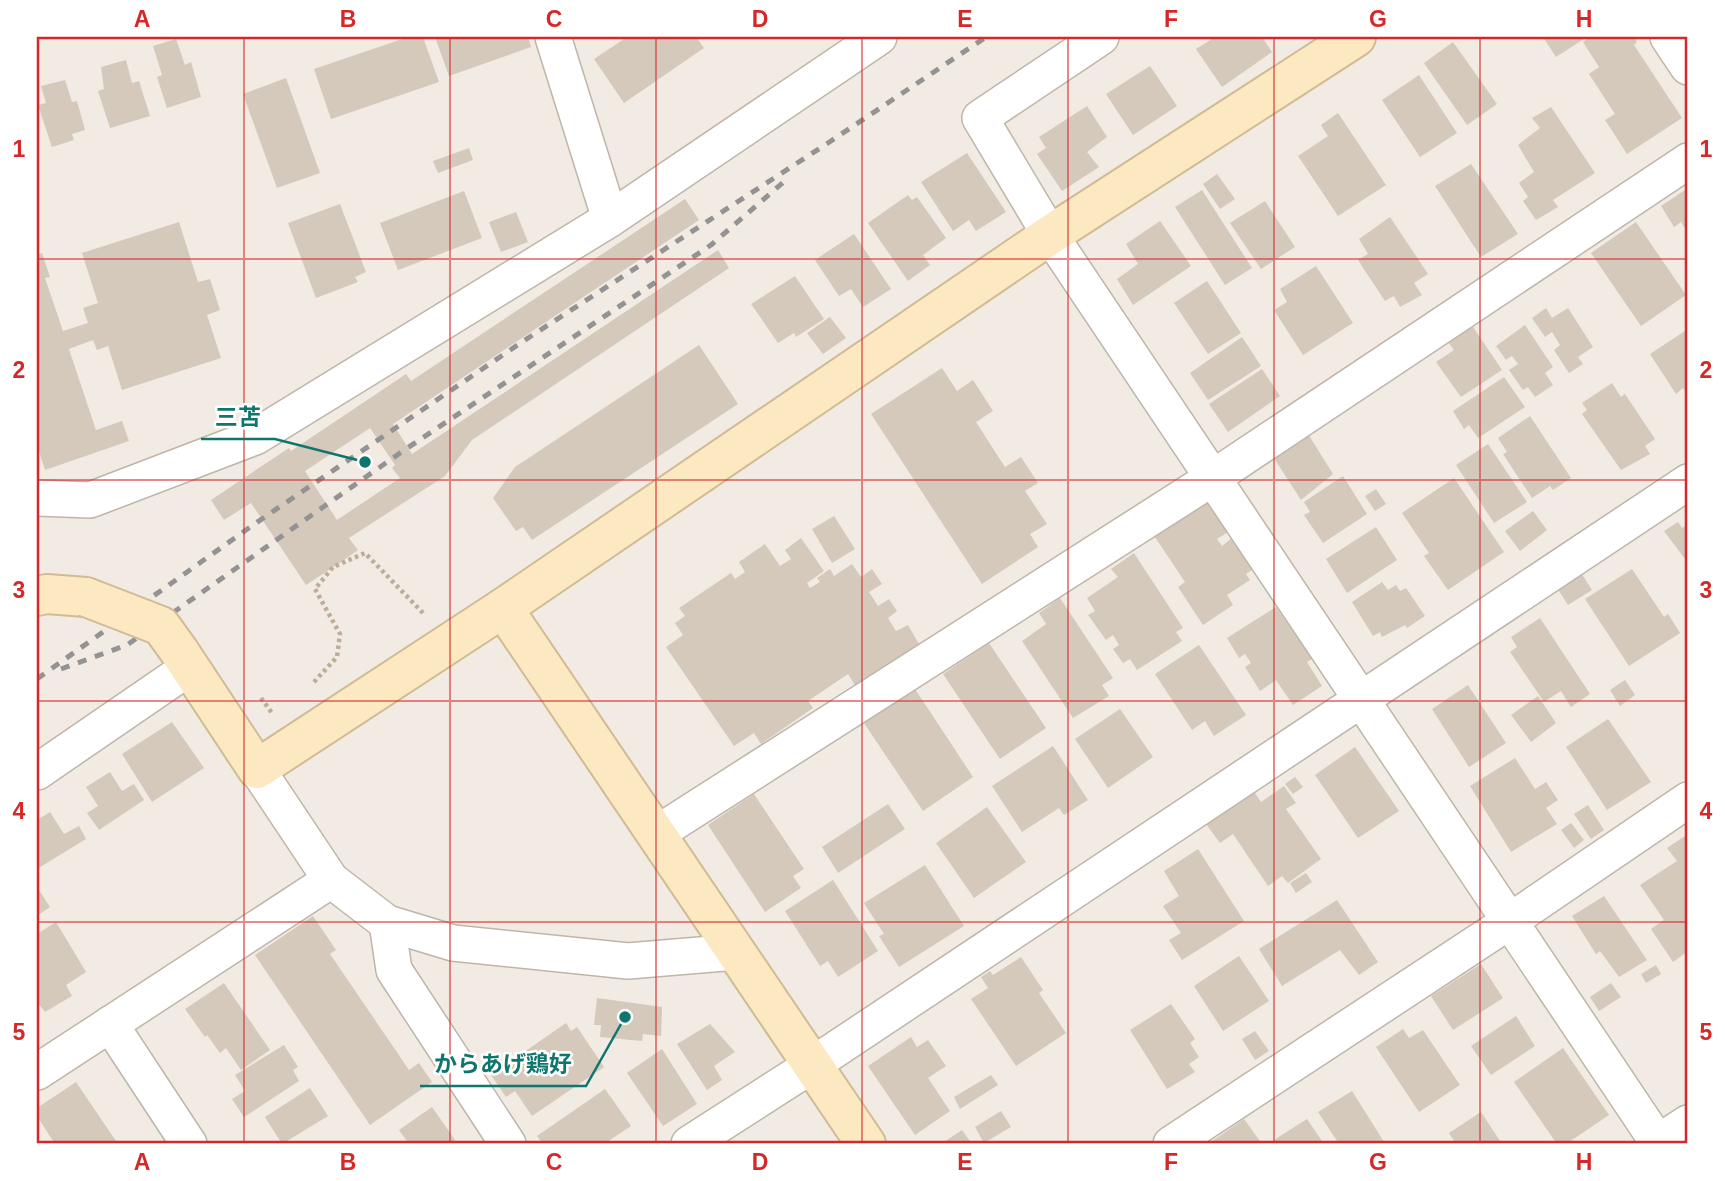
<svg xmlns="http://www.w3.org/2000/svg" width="1725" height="1181" viewBox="0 0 1725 1181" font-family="Arial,'Noto Sans JP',sans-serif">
<rect width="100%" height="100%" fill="#f1ebe3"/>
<g fill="#d5c9bc" fill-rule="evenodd">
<path d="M408,37H423L439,82L331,119L314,69Z"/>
<path d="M435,37H528L531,47L449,76Z"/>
<path d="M627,37H696L704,48L624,103L594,59Z"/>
<path d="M1215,37H1262L1272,52L1222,87L1196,49Z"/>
<path d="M1543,37H1587L1556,57Z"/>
<path d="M1590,37H1634L1637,42L1634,45L1682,118L1627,154L1605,120L1615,114L1589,74L1599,67L1583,42Z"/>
<path d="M176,39L185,65L191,62L201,97L167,108L157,77L162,75L153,46Z"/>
<path d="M1453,42L1497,104L1467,125L1424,63Z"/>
<path d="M126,60L132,83L139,81L150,116L110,128L98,91L104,89L101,67Z"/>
<path d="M1150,66L1177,106L1133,135L1106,94Z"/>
<path d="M1419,75L1457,133L1420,157L1382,100Z"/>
<path d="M286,78L320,173L277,188L243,94Z"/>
<path d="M65,80L72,102L77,101L85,130L72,134L74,140L52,147L38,105L46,103L41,86Z"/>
<path d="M1087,106L1107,137L1087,152L1099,167L1062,191L1037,154L1046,148L1039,137Z"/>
<path d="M1551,107L1595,173L1553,200L1558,207L1536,220L1523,201L1528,197L1519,183L1534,172L1518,145L1540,128L1532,118Z"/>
<path d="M1338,113L1386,185L1338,216L1298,156L1328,136L1321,125Z"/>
<path d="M469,148L473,160L438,173L433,161Z"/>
<path d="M967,153L1006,212L976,231L969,220L953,231L921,182Z"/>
<path d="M1471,164L1518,234L1481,257L1435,186Z"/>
<path d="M1217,174L1235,199L1220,209L1203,184Z"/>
<path d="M1688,188V233L1681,222L1674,227L1661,206Z"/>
<path d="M1202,190L1252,268L1225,285L1175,207Z"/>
<path d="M464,191L482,238L398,270L380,223Z"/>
<path d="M908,195L912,200L917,197L946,238L923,255L930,265L908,281L868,223Z"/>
<path d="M685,199L699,220L393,424L412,454L718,250L729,268L472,440L445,476L349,538L358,550L341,562L306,585L251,503L224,520L211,500L289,448L291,451L406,374L411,381ZM370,428L395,465L392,468L400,478L337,520L305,471Z"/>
<path d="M1265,201L1295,247L1261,269L1230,223Z"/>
<path d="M340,204L366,272L355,277L358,282L316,298L288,223Z"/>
<path d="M516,212L528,242L501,252L489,222Z"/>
<path d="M1390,217L1428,274L1414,283L1422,295L1400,307L1394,296L1385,301L1358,260L1368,254L1359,239Z"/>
<path d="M1160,221L1191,266L1133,305L1117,279L1138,264L1126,244Z"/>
<path d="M179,222L198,282L210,279L220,310L207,315L221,358L122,390L108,346L97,350L93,340L69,349L96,430L122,421L129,441L45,470L37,445V255L42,253L50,277L45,278L63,331L88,323L83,308L98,303L82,253Z"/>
<path d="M1636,222L1686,295L1641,326L1591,253Z"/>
<path d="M854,234L891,289L863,307L851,289L839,296L815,260Z"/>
<path d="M1316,266L1353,323L1303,355L1274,310L1287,302L1280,289Z"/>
<path d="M795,276L824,319L796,337L794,333L778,343L751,304Z"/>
<path d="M1207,281L1241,333L1208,354L1174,303Z"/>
<path d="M1546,308L1552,318L1568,308L1593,347L1578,357L1583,364L1569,373L1554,350L1560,345L1552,332L1545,337L1532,318Z"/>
<path d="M830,317L846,338L823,354L807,333Z"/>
<path d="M1467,318L1502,370L1461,397L1436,362L1454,350L1443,335Z"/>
<path d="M1525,325L1553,367L1545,373L1553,385L1535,397L1528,387L1523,390L1509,370L1518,364L1512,356L1506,360L1496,346Z"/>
<path d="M1688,329V396L1683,388L1676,394L1650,354Z"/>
<path d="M1242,337L1261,366L1208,400L1190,373Z"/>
<path d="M699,345L738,404L532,540L523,527L516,531L493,498L515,467Z"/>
<path d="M942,368L957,391L973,380L993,411L976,422L1005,467L1021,457L1038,483L1025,491L1047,524L1030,534L1038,547L982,584L871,414Z"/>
<path d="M1262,369L1280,396L1228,432L1209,404Z"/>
<path d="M1504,377L1525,407L1478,438L1469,425L1464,429L1453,411Z"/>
<path d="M1612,383L1621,397L1625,394L1655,439L1645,446L1650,454L1621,470L1582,414L1587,410L1582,403Z"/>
<path d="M1530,416L1571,478L1553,490L1550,486L1532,498L1503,454L1507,452L1498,438Z"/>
<path d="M1305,429L1333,474L1301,500L1270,452Z"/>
<path d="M1488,444L1527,502L1494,523L1456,465Z"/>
<path d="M1343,476L1367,514L1323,543L1304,515L1310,512L1304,502Z"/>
<path d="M1454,478L1504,552L1448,590L1424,556L1429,553L1402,513Z"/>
<path d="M1376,489L1386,504L1375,511L1365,496Z"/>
<path d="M1205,499L1228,532L1217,539L1222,546L1234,536L1255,568L1246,574L1250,580L1227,595L1233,605L1203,625L1178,587L1185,582L1149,528Z"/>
<path d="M1533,511L1547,530L1520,551L1505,531Z"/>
<path d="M834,516L855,549L832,563L812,529Z"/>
<path d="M1678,522L1682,528L1688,524V563L1664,531Z"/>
<path d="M1376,527L1397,560L1347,593L1326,559Z"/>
<path d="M801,538L824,571L807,583L810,588L820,582L817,578L830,569L834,576L852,564L861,577L872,569L882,584L869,592L878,606L889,599L897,611L888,618L896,631L908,625L919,644L856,687L848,674L808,701L813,708L761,744L754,733L734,746L666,647L683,635L675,623L685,616L679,608L731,573L735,579L745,572L739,562L765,544L780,566L791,559L785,550Z"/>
<path d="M1134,553L1183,628L1176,632L1182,641L1137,670L1130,659L1123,663L1113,649L1119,645L1113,635L1106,640L1088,615L1095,611L1087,598L1118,577L1111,569Z"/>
<path d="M1578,568L1592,590L1568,605L1554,583Z"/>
<path d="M1632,569L1664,617L1668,614L1680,633L1629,666L1585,599Z"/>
<path d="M1382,582L1388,590L1396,585L1400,591L1406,588L1425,616L1407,628L1405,625L1382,637L1380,632L1373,636L1352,602Z"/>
<path d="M1060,598L1113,678L1102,685L1109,696L1073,718L1022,641L1046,624L1039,613Z"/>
<path d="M1276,607L1312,659L1307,662L1322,686L1293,705L1276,680L1260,691L1245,667L1251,663L1245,654L1239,658L1227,638Z"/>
<path d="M1540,618L1590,694L1571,707L1561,691L1544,702L1510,652L1517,647L1511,637Z"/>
<path d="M989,643L1046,728L1000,759L943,674Z"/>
<path d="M1199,645L1246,715L1214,736L1205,721L1192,730L1155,674Z"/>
<path d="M1625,680L1635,695L1620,706L1610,690Z"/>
<path d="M1468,685L1506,743L1469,767L1432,709Z"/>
<path d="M915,689L973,777L923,811L864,723Z"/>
<path d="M1538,696L1556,723L1531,742L1511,715Z"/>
<path d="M1120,709L1153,757L1108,788L1075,739Z"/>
<path d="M1608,719L1651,782L1607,810L1566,747Z"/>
<path d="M172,722L204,768L152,802L122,754Z"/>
<path d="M1053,746L1088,800L1064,815L1059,808L1022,832L992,786Z"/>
<path d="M1355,747L1399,811L1358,838L1315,775Z"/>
<path d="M1515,758L1535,789L1546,782L1558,800L1546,808L1557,824L1511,852L1470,786Z"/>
<path d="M110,772L122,791L134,784L144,800L99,830L87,813L98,806L86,787Z"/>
<path d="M1295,777L1303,787L1293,794L1285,784Z"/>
<path d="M1249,784L1261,802L1284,786L1296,803L1286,809L1321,859L1288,883L1282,876L1268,886L1233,834L1220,843L1201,817Z"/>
<path d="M754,794L804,869L793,876L801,888L765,912L708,825Z"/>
<path d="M888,804L905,829L838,873L822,847Z"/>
<path d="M1588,805L1604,830L1591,839L1574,814Z"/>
<path d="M987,807L1026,862L974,898L936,843Z"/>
<path d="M50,812L64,834L79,826L86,839L37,869V820Z"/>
<path d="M1571,823L1584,840L1574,848L1561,830Z"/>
<path d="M1688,834V951L1673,962L1651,929L1664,920L1640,885L1677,861L1667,848Z"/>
<path d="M1198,849L1244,921L1182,960L1169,940L1181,933L1163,906L1179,896L1164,871Z"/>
<path d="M925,865L964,926L899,967L879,936L884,934L864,903Z"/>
<path d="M1306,873L1312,882L1296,893L1290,883Z"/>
<path d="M833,880L878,951L838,977L828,961L820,966L785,911Z"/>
<path d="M37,887L50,907L37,916Z"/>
<path d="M1604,896L1647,960L1619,977L1600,951L1596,954L1572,916Z"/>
<path d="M1337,900L1378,962L1359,975L1340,950L1282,986L1259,949Z"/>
<path d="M313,916L336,950L330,954L409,1070L419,1063L432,1082L370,1125L255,955Z"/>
<path d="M56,922L86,972L66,985L72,996L45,1012L38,1003L37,1004V934Z"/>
<path d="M1239,956L1269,1001L1223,1031L1194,986Z"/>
<path d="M1021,957L1043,990L1039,993L1066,1033L1016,1066L971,999L988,988L981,977L990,971L993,975Z"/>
<path d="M1481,964L1503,998L1453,1030L1431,996Z"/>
<path d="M1656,965L1661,974L1646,983L1641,974Z"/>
<path d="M224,983L270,1050L241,1070L226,1048L220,1053L207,1035L205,1037L185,1009Z"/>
<path d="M1611,983L1621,997L1599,1011L1590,997Z"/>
<path d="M597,998L662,1007L661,1036L643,1034L642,1041L600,1037L601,1025H594Z"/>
<path d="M1171,1004L1195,1039L1190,1043L1199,1057L1189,1064L1195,1072L1167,1089L1130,1030Z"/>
<path d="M1516,1016L1535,1046L1491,1075L1471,1046Z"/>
<path d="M566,1023L571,1031L577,1027L604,1067L532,1116L515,1091L506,1097L491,1075Z"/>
<path d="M710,1024L735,1052L714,1066L722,1080L707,1090L677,1044Z"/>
<path d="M1403,1029L1409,1038L1423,1030L1460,1085L1419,1112L1376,1047Z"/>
<path d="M1255,1031L1269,1051L1255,1060L1242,1039Z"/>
<path d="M911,1037L917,1047L928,1040L946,1066L928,1078L950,1111L915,1135L868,1066Z"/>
<path d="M284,1045L298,1067L293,1070L299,1081L244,1117L232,1099L245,1091L235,1075Z"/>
<path d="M1563,1048L1609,1115L1566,1144H1557L1514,1082Z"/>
<path d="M662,1049L697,1104L663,1126L627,1073Z"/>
<path d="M991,1075L998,1085L960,1109L954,1097Z"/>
<path d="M76,1082L118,1144H55L37,1116V1108Z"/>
<path d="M310,1088L328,1116L282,1144L265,1117Z"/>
<path d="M605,1089L631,1126L604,1144H543L537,1136Z"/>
<path d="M1352,1091L1384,1142L1381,1144H1339L1318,1112Z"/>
<path d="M432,1107L455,1140L449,1144H409L399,1130Z"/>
<path d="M1001,1111L1011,1127L984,1143L975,1127Z"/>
<path d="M1481,1112L1502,1144H1456L1449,1133Z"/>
<path d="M1244,1119L1262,1144H1208Z"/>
<path d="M1307,1119L1324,1144H1277L1274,1140Z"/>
<path d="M962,1130L972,1144H941Z"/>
</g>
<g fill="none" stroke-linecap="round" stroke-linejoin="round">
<defs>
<g id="street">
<path d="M553,37L610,219"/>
<path d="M1101,37L980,118L1050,235L1659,1144"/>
<path d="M1668,37L1688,67"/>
<path d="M37,498L90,500L255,437L610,219L879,37"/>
<path d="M257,769L331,880L387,923L453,943L628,961L736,952"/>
<path d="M37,772L190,667"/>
<path d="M656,834L1211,479L1688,161"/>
<path d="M387,923L394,970L508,1144"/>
<path d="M110,1024L189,1144"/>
<path d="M37,1072L331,880"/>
<path d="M689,1144L812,1065L1688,482"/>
<path d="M1171,1144L1510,921L1688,800"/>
<path d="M1656,1144L1688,1123"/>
</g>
<g id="secondary">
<path d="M37,596L47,594L86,597"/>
<path d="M503,608L866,1144"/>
<path d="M179,651L257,769L503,608L1050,235L1356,37"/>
</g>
</defs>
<use href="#street" stroke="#bfb5a9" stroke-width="38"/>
<use href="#secondary" stroke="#d0bb94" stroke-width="42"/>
<g stroke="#bdad98" stroke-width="4.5" stroke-dasharray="3.5 3.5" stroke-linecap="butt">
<path d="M314,682L337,657L340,634L315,589L333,567L365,553L424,614"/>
<path d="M261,698L272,713"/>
</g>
<use href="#street" stroke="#fff" stroke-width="35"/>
<use href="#secondary" stroke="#fce9c2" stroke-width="38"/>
<g stroke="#939393" stroke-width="5" stroke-dasharray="9 9" stroke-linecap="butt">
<path d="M61,669L127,645L400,453L711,245L787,179"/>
<path d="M37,679L253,525L522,342L828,143L986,37"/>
</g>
<defs>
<path id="secondary-bridge" d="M86,597L161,626L179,651"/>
</defs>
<use href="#secondary-bridge" stroke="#d0bb94" stroke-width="42" stroke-linecap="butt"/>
<use href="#secondary-bridge" stroke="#fce9c2" stroke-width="38"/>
</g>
<path fill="none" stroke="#d62828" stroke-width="2" stroke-opacity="0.55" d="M244,37V1144M450,37V1144M656,37V1144M862,37V1144M1068,37V1144M1274,37V1144M1480,37V1144M37,259H1688M37,480H1688M37,701H1688M37,922H1688"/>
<path fill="none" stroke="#0f766e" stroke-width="2.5" d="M365 462L275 439H201M625 1017L586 1086H420"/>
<g fill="#0f766e" stroke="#fff" stroke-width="2.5">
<circle cx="365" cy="462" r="7"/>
<circle cx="625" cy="1017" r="7"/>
</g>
<g font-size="23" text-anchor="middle" font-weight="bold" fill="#0f766e" stroke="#fff" stroke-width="5" stroke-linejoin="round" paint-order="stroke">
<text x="238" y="425">三苫</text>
<text x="503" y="1072">からあげ鶏好</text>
</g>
<rect width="1725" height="1181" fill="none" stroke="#ffffff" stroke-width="77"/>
<rect x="38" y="38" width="1648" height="1104" fill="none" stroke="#d62828" stroke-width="2.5"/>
<g font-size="23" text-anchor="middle" font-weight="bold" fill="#d62828">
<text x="142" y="27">A</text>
<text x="348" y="27">B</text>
<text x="554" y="27">C</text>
<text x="760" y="27">D</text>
<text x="965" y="27">E</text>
<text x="1171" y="27">F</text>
<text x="1378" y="27">G</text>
<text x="1584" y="27">H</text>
<text x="19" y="157">1</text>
<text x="1706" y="157">1</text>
<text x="19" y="378">2</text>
<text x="1706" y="378">2</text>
<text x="19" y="598">3</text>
<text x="1706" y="598">3</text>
<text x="19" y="819">4</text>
<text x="1706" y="819">4</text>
<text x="19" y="1040">5</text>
<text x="1706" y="1040">5</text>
<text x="142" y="1170">A</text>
<text x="348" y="1170">B</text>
<text x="554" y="1170">C</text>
<text x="760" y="1170">D</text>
<text x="965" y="1170">E</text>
<text x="1171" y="1170">F</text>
<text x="1378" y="1170">G</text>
<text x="1584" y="1170">H</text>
</g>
</svg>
